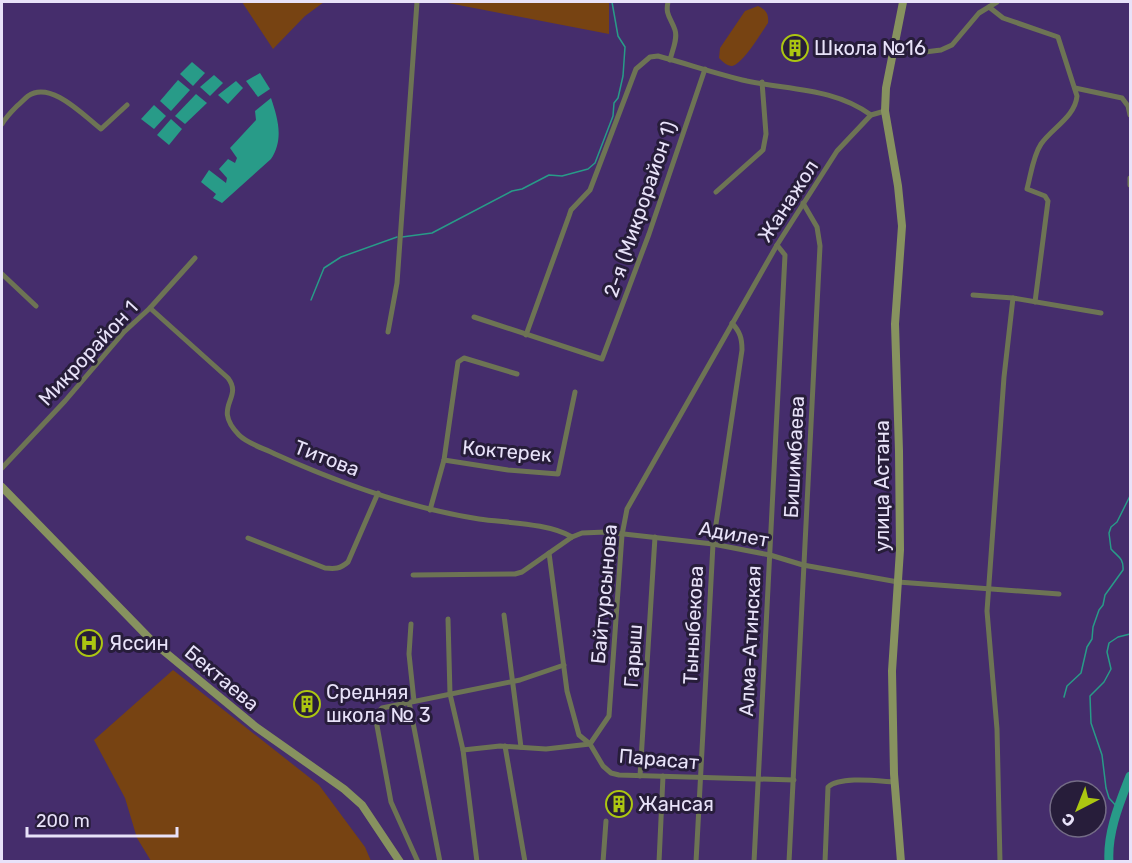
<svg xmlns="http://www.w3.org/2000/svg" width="1132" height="863" viewBox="0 0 1132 863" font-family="Rubik,sans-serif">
<rect width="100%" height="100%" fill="#452d6c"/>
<g fill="#774312">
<path d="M242,2H324L305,16L273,49Z"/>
<path d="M443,2H609V34Z"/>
<path d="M758,6C766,10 769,14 768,23C761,33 743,64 732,66C727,66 723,62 719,58L720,48L745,11Z"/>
<path d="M173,670L319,785L365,847L371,861H151L137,838L125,798L94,740Z"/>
</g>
<g fill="#289b88">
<path d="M192,62L205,73L193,86L180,74Z"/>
<path d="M260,73L270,89L258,97L246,81Z"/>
<path d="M214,75L223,83L210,96L200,87Z"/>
<path d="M178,80L190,90L171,111L160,101Z"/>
<path d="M236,81L243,88L228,104L218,95Z"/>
<path d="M196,94L207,103L185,124L175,116Z"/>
<path d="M271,98C278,119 284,139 271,159L222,203L213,198L216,194L201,182L209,170L226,183L227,178L219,169L228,159L235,163L237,158L230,148L256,120L255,111Z"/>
<path d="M154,105L166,116L154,129L141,119Z"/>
<path d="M171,119L182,129L169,145L157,135Z"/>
</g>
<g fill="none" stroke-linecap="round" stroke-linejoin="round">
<g stroke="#289b88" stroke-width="1.5">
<path d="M402,237L432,233L512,191L522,189L549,175L562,176L588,169L595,163L613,116L614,103L618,98L623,76L625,47L618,36L612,2"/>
<path d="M311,300L324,268L341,257L397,237"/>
<path d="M1064,697L1067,686L1081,673L1087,647L1092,639L1093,627L1099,610L1103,605L1105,595L1123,570C1124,558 1117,556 1111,549L1109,533L1111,527L1117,522L1130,496"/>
<path d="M1118,808L1109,798L1106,788L1102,755L1091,723L1090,696L1104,682L1111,669L1107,652L1109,643L1118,637L1130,634"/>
</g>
<path stroke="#289b88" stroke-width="9" d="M1109,862C1107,832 1120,802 1130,776"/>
<g stroke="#6d7454" stroke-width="5">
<path d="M668,2C665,15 671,18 675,30C678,39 672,51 670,60"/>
<path d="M989,7L1003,18L1058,37L1077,96C1075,117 1052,128 1041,144C1033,156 1031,174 1027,189L1045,196L1048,201L1035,302"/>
<path d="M898,46L925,52L941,50L952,45L979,13L997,2"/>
<path d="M1075,88L1122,98L1128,106L1130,115"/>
<path d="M2,124C6,117 11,112 17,106C21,103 24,99 28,96C51,80 84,116 101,129L127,105"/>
<path d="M1130,185V178"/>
<path d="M716,192L763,150L766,134L762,82"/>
<path d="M2,274L36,306"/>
<path d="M973,295L1013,298L1101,313"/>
<path d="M150,308L228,378C244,399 211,406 239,435C248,444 263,448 275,454C339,483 409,508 479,519C506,523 549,523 572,537"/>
<path d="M474,317L602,359L649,234L705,69"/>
<path d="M388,332L397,283L417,2"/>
<path d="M526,335L569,216L571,210L590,190L636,69L650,57L658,56C688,64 717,74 747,81C790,90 834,88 871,115"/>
<path d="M444,460L508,470L558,474L575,392"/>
<path d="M2,468L65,401L124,332L150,308L195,258"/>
<path d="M430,510L444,460L458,362L464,358L517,374"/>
<path d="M248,538L325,568C335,569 340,569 348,562L378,493"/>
<path d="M549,553L567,691L579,735L590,744L603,766L611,773L619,775L794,780"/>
<path d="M413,575L515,574L522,572L572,537L582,533L606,532L713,544L770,555L803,565L898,582L1059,594"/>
<path d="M504,615L521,747"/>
<path d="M448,619L450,694L463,750L477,862"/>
<path d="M411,624L409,654L414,701"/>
<path d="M409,702L440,862"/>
<path d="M590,744L609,716L622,535L627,509L777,245L837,151L871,115L885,111"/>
<path d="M505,746L525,862"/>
<path d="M463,750L500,746L546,749L590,744"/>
<path d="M640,776L655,537"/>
<path d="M418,862L391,802L375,715L382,708L520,680L564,665"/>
<path d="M603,862L606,821"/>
<path d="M659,862L663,776"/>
<path d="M696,862L713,544L742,350C742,338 740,332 732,323"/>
<path d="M754,862L785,255L777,245"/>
<path d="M789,862L820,246L817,227L803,203"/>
<path d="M825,862L828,787C840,776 878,781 894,782"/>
<path d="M1000,862L997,729L987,611L1004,377L1013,298"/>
</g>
<g stroke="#87925f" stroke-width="8">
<path d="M2,487L154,643L256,727L344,789L362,805L400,862"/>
<path d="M901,862L894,774L892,671L900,550L899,451L895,324L902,226L898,186L885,111L886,88L903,2"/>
</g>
</g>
<defs>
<symbol id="building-ring" viewBox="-11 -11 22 22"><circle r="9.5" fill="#271d3a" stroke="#acc611" stroke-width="1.5"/><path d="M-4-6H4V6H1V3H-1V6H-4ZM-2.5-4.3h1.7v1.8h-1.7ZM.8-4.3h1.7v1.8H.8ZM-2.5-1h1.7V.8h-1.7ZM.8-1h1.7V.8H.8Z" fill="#acc611"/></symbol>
<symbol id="hospital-ring" viewBox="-11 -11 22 22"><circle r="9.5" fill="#271d3a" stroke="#acc611" stroke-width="1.5"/><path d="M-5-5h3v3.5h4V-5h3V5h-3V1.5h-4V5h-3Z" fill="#acc611"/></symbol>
</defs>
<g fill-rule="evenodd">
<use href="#building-ring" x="780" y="33" width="30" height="30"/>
<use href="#hospital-ring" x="74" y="628" width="30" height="30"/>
<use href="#building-ring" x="292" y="689" width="30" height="30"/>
<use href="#building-ring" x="604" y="789" width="30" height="30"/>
</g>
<g text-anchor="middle" stroke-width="6" stroke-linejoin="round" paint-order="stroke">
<g font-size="20" fill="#e8e2f9" stroke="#271d3a" text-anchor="start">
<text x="814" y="55">Школа №16</text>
<text x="109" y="650">Яссин</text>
<text x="326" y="699">Средняя<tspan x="326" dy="23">школа № 3</tspan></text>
<text x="638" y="811">Жансая</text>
</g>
<g font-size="20" fill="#e8e2f9" stroke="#271d3a">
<text transform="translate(788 201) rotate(-57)" y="7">Жанажол</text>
<text transform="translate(640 209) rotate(-71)" y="7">2-я (Микрорайон 1)</text>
<text transform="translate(88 353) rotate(-47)" y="7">Микрорайон 1</text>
<text transform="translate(507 451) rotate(5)" y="7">Коктерек</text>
<text transform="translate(794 457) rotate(-87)" y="7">Бишимбаева</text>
<text transform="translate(327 458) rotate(21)" y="7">Титова</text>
<text transform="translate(882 486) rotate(-90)" y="7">улица Астана</text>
<text transform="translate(734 534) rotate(10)" y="7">Адилет</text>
<text transform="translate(604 594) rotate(-85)" y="7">Байтурсынова</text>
<text transform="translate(693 625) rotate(-87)" y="7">Тыныбекова</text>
<text transform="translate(750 641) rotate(-87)" y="7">Алма-Атинская</text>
<text transform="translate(633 656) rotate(-86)" y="7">Гарыш</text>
<text transform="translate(222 678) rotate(40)" y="7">Бектаева</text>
<text transform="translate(659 759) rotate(5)" y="7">Парасат</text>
</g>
</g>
<rect width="1132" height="863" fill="none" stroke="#e8e2f9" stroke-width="6"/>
<g transform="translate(1078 809) rotate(222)"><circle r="28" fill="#271d3a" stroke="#746c86" stroke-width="1.5"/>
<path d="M0-4.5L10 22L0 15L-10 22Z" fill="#acc611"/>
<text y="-9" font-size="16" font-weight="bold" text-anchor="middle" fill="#e8e2f9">С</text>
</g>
<path d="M27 827v9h150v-9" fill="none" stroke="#e8e2f9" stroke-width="3"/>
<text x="36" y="827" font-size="18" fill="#e8e2f9" stroke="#271d3a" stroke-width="4.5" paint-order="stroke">200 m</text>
</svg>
